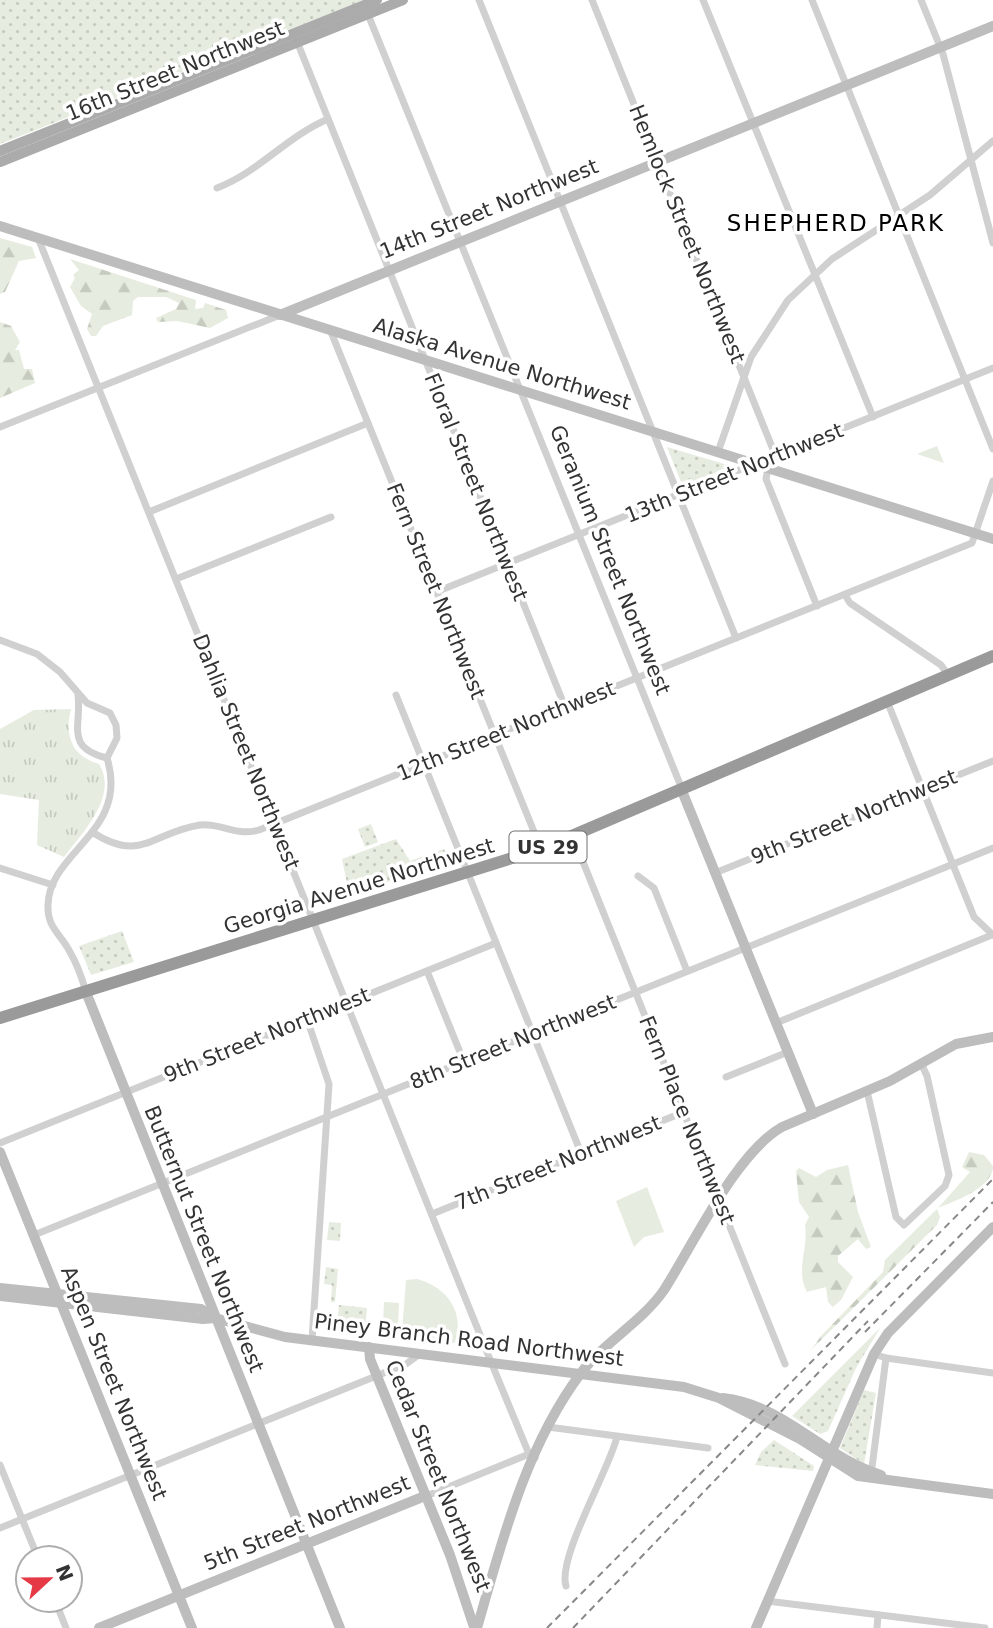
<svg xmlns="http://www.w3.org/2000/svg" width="993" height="1628" viewBox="0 0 993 1628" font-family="'DejaVu Sans',sans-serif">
<defs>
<pattern id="grass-tufts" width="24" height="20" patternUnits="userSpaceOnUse" patternTransform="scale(1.75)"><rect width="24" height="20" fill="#e6ecdf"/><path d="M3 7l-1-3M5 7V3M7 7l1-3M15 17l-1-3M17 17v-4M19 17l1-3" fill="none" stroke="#c6cbc0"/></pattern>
<pattern id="forest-firs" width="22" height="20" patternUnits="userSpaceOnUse" patternTransform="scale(1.75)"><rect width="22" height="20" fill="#e6ecdf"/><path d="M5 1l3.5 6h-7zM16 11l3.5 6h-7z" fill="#c6cbc0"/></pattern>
<pattern id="park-dots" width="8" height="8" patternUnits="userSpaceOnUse" patternTransform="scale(1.75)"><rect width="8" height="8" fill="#e6ecdf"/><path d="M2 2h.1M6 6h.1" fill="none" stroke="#c6cbc0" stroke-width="1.8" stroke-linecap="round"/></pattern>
</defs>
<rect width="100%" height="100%" fill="#fff"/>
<path fill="url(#grass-tufts)" d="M71,709C64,736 72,756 99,764C119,796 82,833 64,857L37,845L39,800L0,794V729L34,710Z"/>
<g fill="url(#forest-firs)">
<path d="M0,238L32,247L36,258L19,261L5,292L0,294Z"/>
<path d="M70,259L196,300L195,309L203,308L205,303L226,310L228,318L210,328L177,321L158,322L156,318L176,309L179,303L166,297H138L133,301L132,315L103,326L96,336H91L87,329L92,314L81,306L70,287L75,278L73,275L79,270Z"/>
<path d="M0,322L11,326L20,342L15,350H19L24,369H32L35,383L0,398Z"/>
<path d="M969,1152L984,1155L993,1166C993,1188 955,1201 938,1208L970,1172L962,1167Z"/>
<path d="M848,1165L858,1212L871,1247L866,1249L858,1239L838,1256V1262L853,1277L841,1300L833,1307L828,1302L826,1287L807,1292C795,1271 809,1247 805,1225L809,1217L799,1202L796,1171L799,1168L816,1177L827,1170Z"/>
<path d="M937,1209L940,1217L937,1225L811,1350L821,1336L883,1272L885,1260Z"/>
</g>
<g fill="url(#park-dots)">
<path d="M0,0H365L0,144Z"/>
<path d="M667,447L731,466L683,487Z"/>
<path d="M371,824L378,842L365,847L358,829Z"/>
<path d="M396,839L410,861L444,849L451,863L327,900L326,896L348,888L342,859Z"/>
<path d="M122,931L134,962L91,975L79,946Z"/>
<path d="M329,1222L341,1223L340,1241L327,1240Z"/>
<path d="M326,1267L338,1269L335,1302H331L332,1285L324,1284Z"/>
<path d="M339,1305L367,1308L365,1330L337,1327Z"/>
<path d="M880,1328L856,1368L828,1431L820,1434L792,1416Z"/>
<path d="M864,1390L876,1393L864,1464L840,1448Z"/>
<path d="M774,1440L814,1466L813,1471L755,1465L761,1452Z"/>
</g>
<g fill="#e6ecdf">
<path d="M937,446L944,463L917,454Z"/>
<path d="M647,1187L664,1232L644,1237L634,1247L616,1201Z"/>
<path d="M417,1279C447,1287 465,1312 455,1343L406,1338L402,1332L406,1280Z"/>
<path d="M384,1302L399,1303L398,1325L383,1324Z"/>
</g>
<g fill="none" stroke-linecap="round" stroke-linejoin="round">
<g stroke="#d0d0d0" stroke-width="7">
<path d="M479,0L736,638"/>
<path d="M592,0L776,457L773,469"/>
<path d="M703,0L873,417"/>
<path d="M812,0L993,449"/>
<path d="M921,0L943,54L993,243"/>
<path d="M367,12L682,789"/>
<path d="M296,39L565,707"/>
<path d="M217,188C259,172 286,137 328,119"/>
<path d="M38,238L491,1362L529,1454L535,1458"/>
<path d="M331,332L541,849"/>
<path d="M0,427L280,315"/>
<path d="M718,452L751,357L788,300L832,259L930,195L993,141"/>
<path d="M768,468L766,479L817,606"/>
<path d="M149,512L368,423"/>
<path d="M176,579L331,517"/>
<path d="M436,592L993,368"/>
<path d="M845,595L850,603L941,665L948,675"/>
<path d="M0,640L37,654L60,672L87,703L110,713L116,725L117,738L107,758"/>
<path d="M78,695C82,726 64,747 107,758"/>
<path d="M396,695L581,1153"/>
<path d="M887,701L974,917L993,935"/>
<path d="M92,832C141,864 153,832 200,825C220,822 235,837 259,830L972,543L993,481"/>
<path d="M573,837L785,1364"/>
<path d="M0,868L53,885"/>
<path d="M715,873L993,761"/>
<path d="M638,876L654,888L687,971"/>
<path d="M427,971L464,1062"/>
<path d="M86,992C82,978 77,964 70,952C61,934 47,928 48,905C49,851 130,832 107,758"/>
<path d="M307,1019L329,1084L312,1340"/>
<path d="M776,1023L992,935"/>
<path d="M726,1077L788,1052"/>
<path d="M867,1091L896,1217L904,1225L945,1186L949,1175L927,1076L921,1063"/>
<path d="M0,1143L496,943"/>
<path d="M432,1214L684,1112"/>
<path d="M34,1235L993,848"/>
<path d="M886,1358L993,1373"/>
<path d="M548,1427L708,1448"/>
<path d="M0,1465L38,1558"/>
<path d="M871,1475L886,1358L874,1354"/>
<path d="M424,1497L529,1454"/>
<path d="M0,1528L406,1364L420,1354"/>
<path d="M566,1586C557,1558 609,1470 617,1437"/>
<path d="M55,1600L66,1628"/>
<path d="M767,1601L985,1628"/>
<path d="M877,1628L878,1615"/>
</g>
<g stroke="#bdbdbd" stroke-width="10">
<path d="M0,226L993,539"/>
<path d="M280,315L993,26"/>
<path d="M682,791L813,1114"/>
<path d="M86,992L340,1628"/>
<path d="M0,1152L192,1628"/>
<path d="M0,1288L201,1309L215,1318L285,1337L684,1387L719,1398L800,1439L858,1476L993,1494"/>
<path d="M0,1296L203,1319L215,1318"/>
<path d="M369,1347L370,1359L450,1555L474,1627"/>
<path d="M723,1398C785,1405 824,1458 881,1475"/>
<path d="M99,1628L420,1498"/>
<path d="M477,1628C502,1541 526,1446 581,1373C604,1342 642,1322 664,1290C693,1245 736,1153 782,1127L890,1081L956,1044L993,1037"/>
<path d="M756,1628L874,1354L888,1333L993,1227"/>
</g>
<g stroke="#ababab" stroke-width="10">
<path d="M0,151L377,0"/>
<path d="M0,162L403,0"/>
</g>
<path stroke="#9a9a9a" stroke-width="12" d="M0,1018L541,849L993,656"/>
<g stroke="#888" stroke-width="2" stroke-dasharray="7 5" stroke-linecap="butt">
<path d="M865,1332L993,1202"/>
<path d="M547,1628L993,1179"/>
<path d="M573,1628L868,1321"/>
</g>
</g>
<g text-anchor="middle" stroke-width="7" stroke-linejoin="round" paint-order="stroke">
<rect fill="#fff" stroke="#707070" stroke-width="2" x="509.5" y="831.5" width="77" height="31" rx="5"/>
<g font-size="19" font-weight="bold" fill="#333">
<text x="548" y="854">US 29</text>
</g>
<g font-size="21" fill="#333" stroke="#fff">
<text transform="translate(175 71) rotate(-22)" y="7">16th Street Northwest</text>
<text transform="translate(489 209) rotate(-22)" y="7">14th Street Northwest</text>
<text transform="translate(687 234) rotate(68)" y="7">Hemlock Street Northwest</text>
<text transform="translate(502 364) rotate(17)" y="7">Alaska Avenue Northwest</text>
<text transform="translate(734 473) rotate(-22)" y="7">13th Street Northwest</text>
<text transform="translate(476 487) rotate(68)" y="7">Floral Street Northwest</text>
<text transform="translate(610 560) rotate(68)" y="7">Geranium Street Northwest</text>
<text transform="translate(436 591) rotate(68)" y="7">Fern Street Northwest</text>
<text transform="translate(506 731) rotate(-22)" y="7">12th Street Northwest</text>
<text transform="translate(246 752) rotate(68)" y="7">Dahlia Street Northwest</text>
<text transform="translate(854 817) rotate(-22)" y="7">9th Street Northwest</text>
<text transform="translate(359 886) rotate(-17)" y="7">Georgia Avenue Northwest</text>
<text transform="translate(267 1035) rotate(-22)" y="7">9th Street Northwest</text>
<text transform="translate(513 1042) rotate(-22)" y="7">8th Street Northwest</text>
<text transform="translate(687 1120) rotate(68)" y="7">Fern Place Northwest</text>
<text transform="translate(558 1163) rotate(-22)" y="7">7th Street Northwest</text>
<text transform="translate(204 1239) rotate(68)" y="7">Butternut Street Northwest</text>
<text transform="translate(469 1340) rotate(7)" y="7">Piney Branch Road Northwest</text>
<text transform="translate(114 1383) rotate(68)" y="7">Aspen Street Northwest</text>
<text transform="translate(438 1476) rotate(68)" y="7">Cedar Street Northwest</text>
<text transform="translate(307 1523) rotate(-22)" y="7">5th Street Northwest</text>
</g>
<g font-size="23" letter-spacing="2" fill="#000" stroke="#fff">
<text x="836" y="231">SHEPHERD PARK</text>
</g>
</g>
<g transform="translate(49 1579) rotate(68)"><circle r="33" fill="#ffffff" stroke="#adadad" stroke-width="2"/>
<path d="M0-5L12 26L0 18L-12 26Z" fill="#e63946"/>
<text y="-10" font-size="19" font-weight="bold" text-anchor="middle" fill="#333333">N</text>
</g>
</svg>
